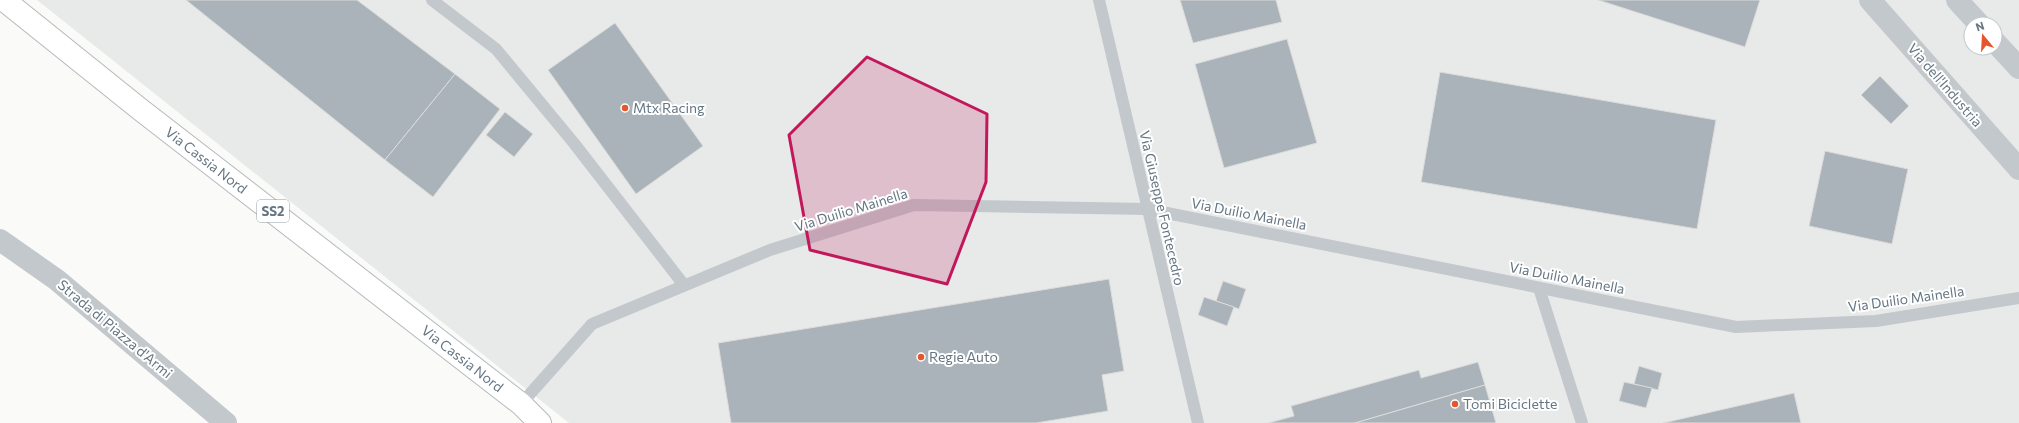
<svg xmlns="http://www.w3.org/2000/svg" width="2019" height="423" viewBox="0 0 2019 423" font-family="Commissioner,sans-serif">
<rect width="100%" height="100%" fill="#fafaf8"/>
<path fill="#e8e9e9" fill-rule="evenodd" d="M37,0H2019V423H569ZM1971,24H1995V48H1971Z"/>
<g fill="#aab3b9" stroke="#dcdcda">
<path d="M186,0H357L455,74L385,160Z"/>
<path d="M1180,0H1276L1282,22L1193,43Z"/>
<path d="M1598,0H1760L1745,47Z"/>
<path d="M615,23L703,146L636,194L548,70Z"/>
<path d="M1287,39L1317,143L1224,168L1195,64Z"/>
<path d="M1440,72L1716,120L1697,229L1421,182Z"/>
<path d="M455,74L500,109L433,197L385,160Z"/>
<path d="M1880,76L1909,106L1891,124L1861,95Z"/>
<path d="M505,112L533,134L514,157L486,135Z"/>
<path d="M1825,151L1908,169L1892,244L1809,226Z"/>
<path d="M1109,279L1124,371L1102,375L1108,411L1036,423H731L718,343Z"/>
<path d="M1223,281L1246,289L1239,309L1216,301Z"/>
<path d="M1204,297L1234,307L1227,326L1198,315Z"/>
<path d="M1478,362L1485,385L1355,423H1268L1294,416L1291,406L1419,370L1421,378Z"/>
<path d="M1639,366L1662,373L1658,390L1634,384Z"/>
<path d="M1624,382L1652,388L1646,408L1619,401Z"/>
<path d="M1485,385L1496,423H1355Z"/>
<path d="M1794,393L1801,423H1663Z"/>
</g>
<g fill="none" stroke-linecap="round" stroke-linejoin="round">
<defs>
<g id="primary">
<path id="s1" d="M4,0L141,110L521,404L540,423"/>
</g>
</defs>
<use href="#primary" stroke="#b5babe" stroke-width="24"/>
<g stroke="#c3c8cc" stroke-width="12">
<path d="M432,0L496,49L573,142L684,285"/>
<path d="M1099,0L1198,423"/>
<path d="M1539,288L1582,423"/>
<path d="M521,404L592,324L770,250L914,205L1147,209L1736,327L1876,321L2019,298"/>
</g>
<g stroke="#c3c8cc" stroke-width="22">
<path d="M1870,0L2019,169"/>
<path d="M1957,0L1979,24"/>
<path d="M1995,42L2019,68"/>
<path d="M0,240L57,280L226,423"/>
</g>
<use href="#primary" stroke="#fff" stroke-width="22"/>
</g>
<path fill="#c2185b" fill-opacity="0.2" stroke="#c2185b" stroke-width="3" stroke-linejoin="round" d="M867,57L987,114L986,182L947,284L810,250L789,135Z"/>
<g fill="#e4572e" stroke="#fff" stroke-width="1.5">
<circle cx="625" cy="108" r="4"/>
<circle cx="921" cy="357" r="4"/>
<circle cx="1455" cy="404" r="4"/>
</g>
<g text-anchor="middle" stroke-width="4" stroke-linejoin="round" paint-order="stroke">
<rect fill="#fff" stroke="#939fa8" stroke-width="1" x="257" y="200" width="32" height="22" rx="3"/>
<g font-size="13" font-weight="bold" fill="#657683">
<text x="273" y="216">SS2</text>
</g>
<g font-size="14" fill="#657683" stroke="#fff">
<text transform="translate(1945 85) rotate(49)" y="5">Via dell'Industria</text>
<text dy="5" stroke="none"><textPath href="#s1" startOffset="258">Via Cassia Nord</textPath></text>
<text transform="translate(1162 208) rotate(77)" y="5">Via Giuseppe Fontecedro</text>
<text transform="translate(851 210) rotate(-17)" y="5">Via Duilio Mainella</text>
<text transform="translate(1249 214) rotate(11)" y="5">Via Duilio Mainella</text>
<text transform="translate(1567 278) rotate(11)" y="5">Via Duilio Mainella</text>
<text transform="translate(1906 299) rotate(-8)" y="5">Via Duilio Mainella</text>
<text transform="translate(115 329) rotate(40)" y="5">Strada di Piazza d'Armi</text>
<text dy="5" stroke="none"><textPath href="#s1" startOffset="582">Via Cassia Nord</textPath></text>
</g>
<g font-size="14" fill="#657683" stroke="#fff" text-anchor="start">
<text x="633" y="113">Mtx Racing</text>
<text x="929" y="362">Regie Auto</text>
<text x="1463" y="409">Tomi Biciclette</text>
</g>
</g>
<g transform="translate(1983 36) rotate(342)"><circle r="19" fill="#ffffff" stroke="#c1c8cd"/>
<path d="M0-3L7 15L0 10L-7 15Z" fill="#e4572e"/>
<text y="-6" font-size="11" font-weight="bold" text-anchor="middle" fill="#657683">N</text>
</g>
</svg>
